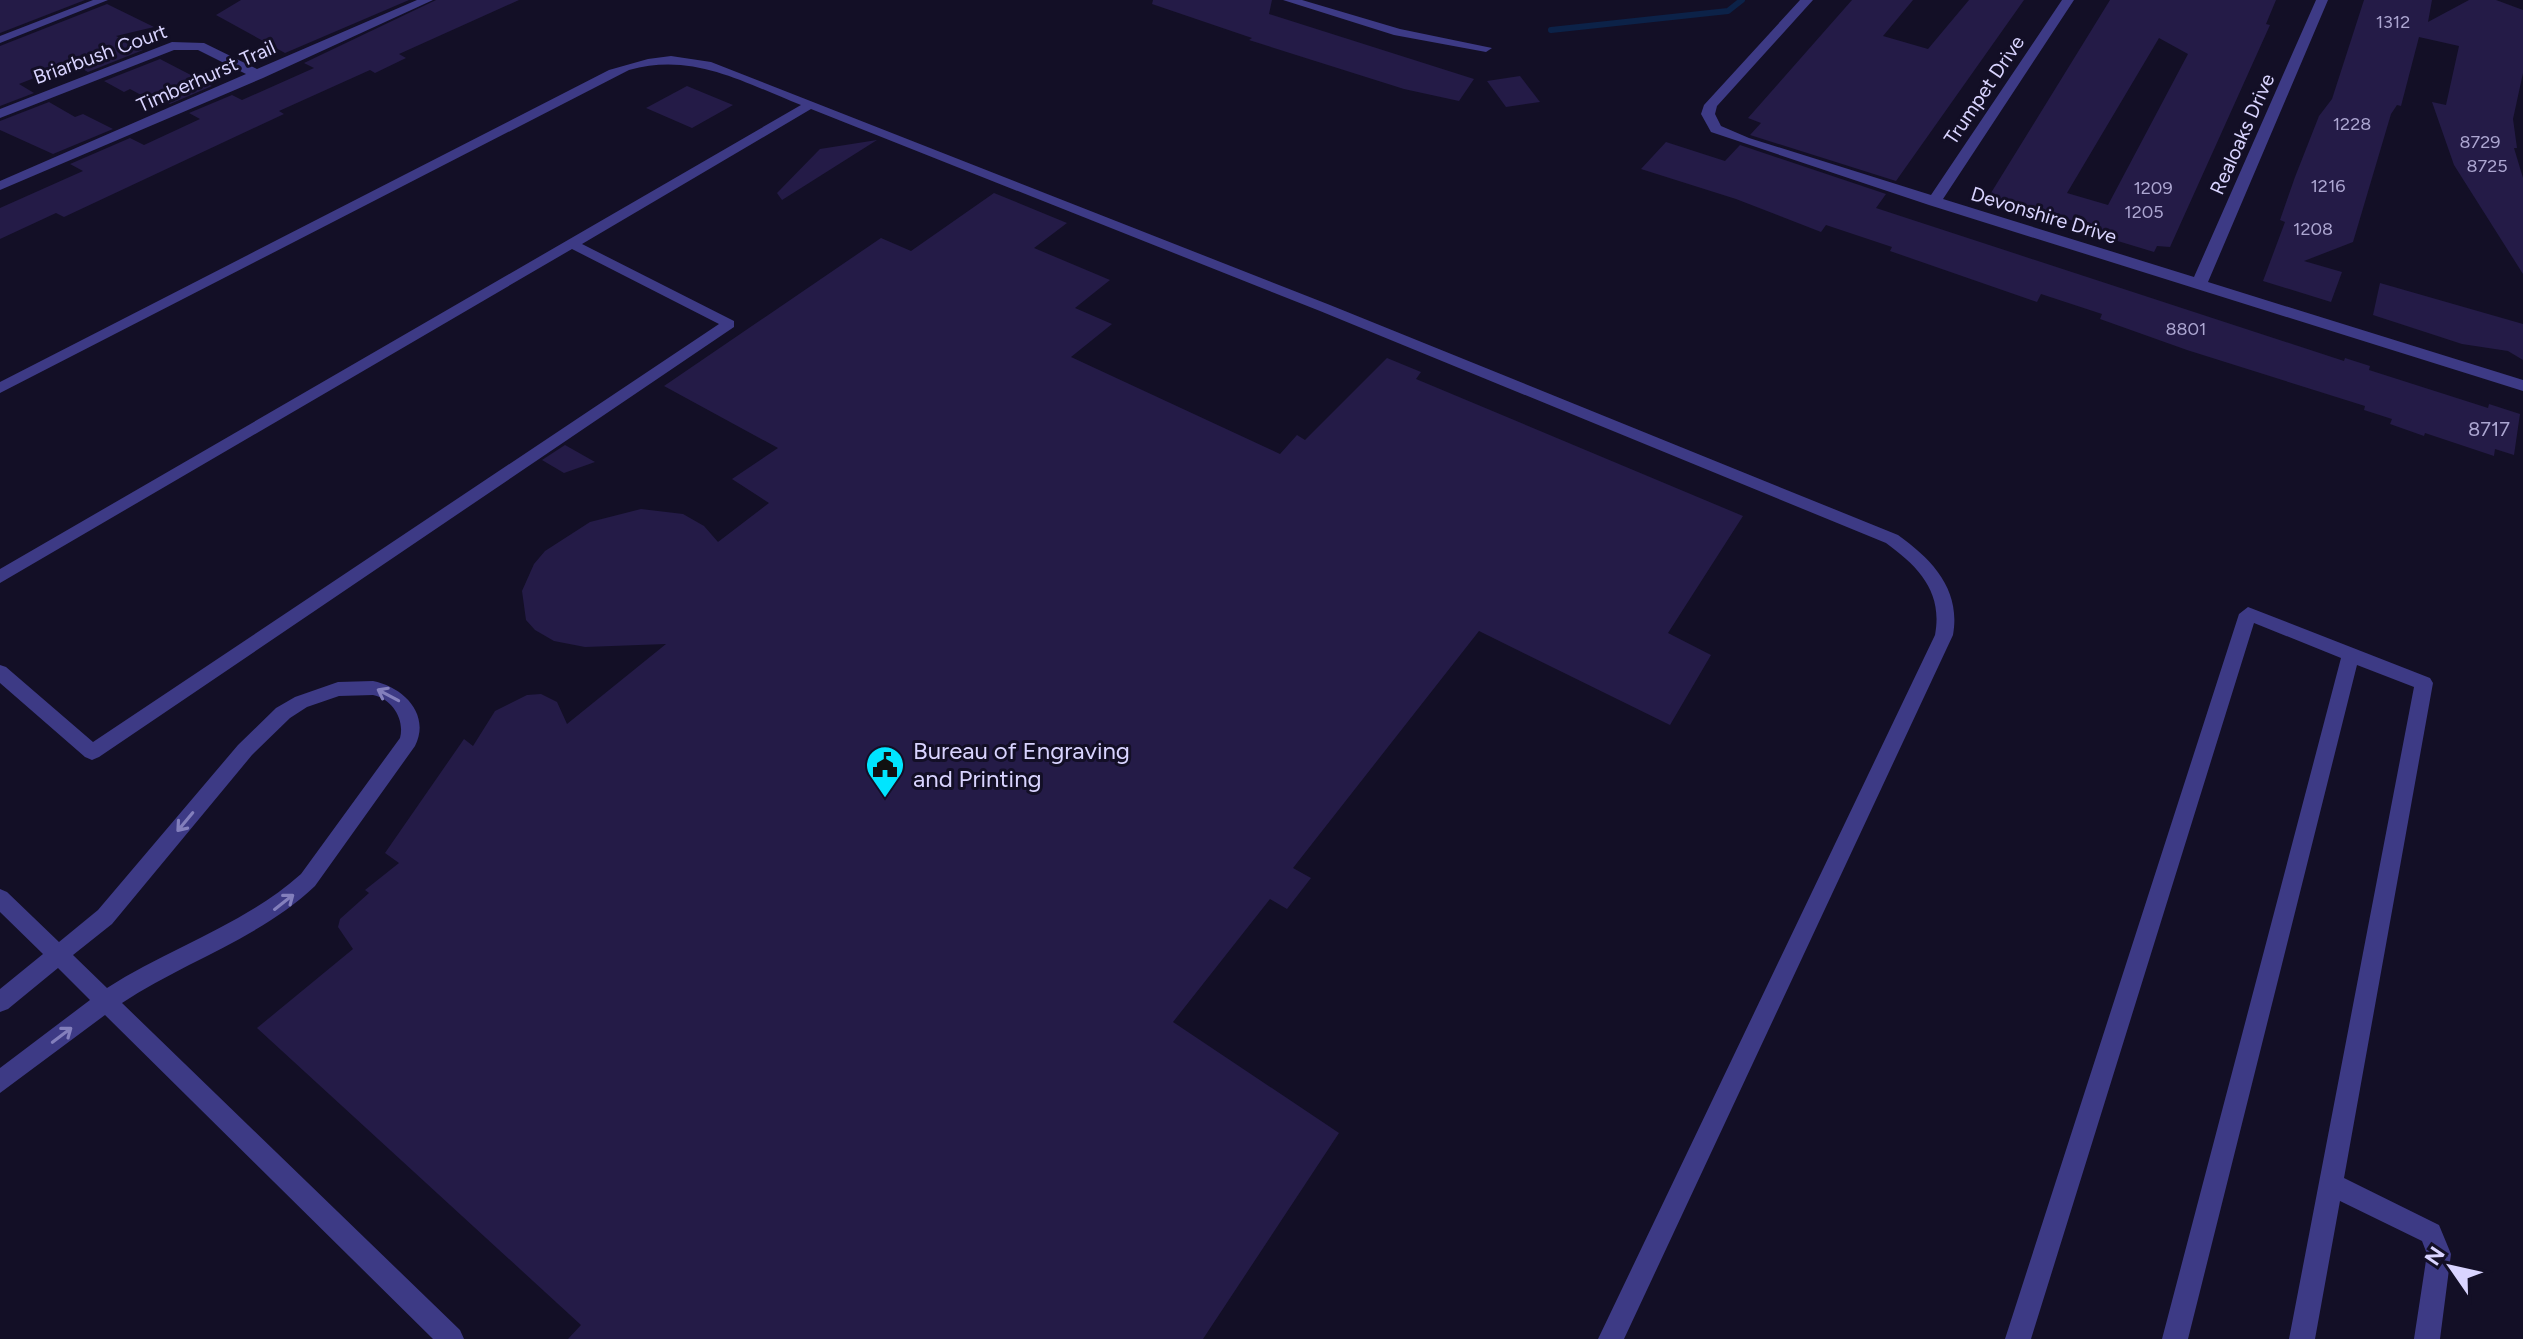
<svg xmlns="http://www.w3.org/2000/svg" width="2523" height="1339" viewBox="0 0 2523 1339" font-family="Figtree,sans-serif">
<rect width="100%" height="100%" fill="#130f26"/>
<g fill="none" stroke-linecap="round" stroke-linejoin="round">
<path stroke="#0c2248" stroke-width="6" d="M1551,30L1728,11L1742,0"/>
</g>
<g fill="#241b47" fill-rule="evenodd">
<path d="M0,0H85L0,33Z"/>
<path d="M241,0H409L285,53L216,15Z"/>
<path d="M436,0H519L399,54L406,58L375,73L370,70L279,111L284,114L64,217L56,213L0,239V208L83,171L70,164L130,138L144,145L200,119L189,113L232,95L242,100L314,68L304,63Z"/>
<path d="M1153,0H1272L1269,14L1474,79L1459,101L1404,89L1249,40L1252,38L1152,4Z"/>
<path d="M1852,0H1913L1883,36L1928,49L1969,0H2024L1896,181L1750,135L1761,123L1748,118Z"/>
<path d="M2110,0H2276L2266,24L2270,25L2170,247L2157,246L2154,252L2088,232L2091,227L2044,211L2040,217L1986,201ZM2159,38L2188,54L2108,205L2067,193Z"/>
<path d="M2364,0H2432L2428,22L2469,0H2496L2523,10V73L2513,119L2517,148H2514L2523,178V274L2454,165L2432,102L2446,105L2459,46L2419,37L2401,106L2397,105L2391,114L2353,242L2304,261L2342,272L2331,302L2263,281L2285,222L2280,220L2295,177L2319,116L2332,99Z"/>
<path d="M107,4L154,27L116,36L143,50L88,72L72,63L19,84L34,93L0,106V46Z"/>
<path d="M160,59L212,86L170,104L149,93L143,96L130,89L124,92L104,81Z"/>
<path d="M1520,76L1540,102L1506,107L1487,81Z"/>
<path d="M687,86L733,105L692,128L646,108Z"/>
<path d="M49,102L75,117L83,114L113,129L53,154L0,130V121Z"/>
<path d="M877,140L782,200L777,193L820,149Z"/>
<path d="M1666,142L1725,161L1740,145L1886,194L1876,208L2344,361L2345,358L2370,366L2369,370L2488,408L2489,404L2520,414L2514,455L2495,449L2494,456L2425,433L2424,436L2390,424L2392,419L2364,410L2365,406L2187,350L2100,319L2102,314L2041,294L2037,302L1890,251L1892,247L1826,225L1821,232L1736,199L1641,169Z"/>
<path d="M994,193L1067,223L1034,248L1110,280L1075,308L1112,324L1071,357L1280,454L1297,435L1305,440L1387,358L1421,372L1416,379L1743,516L1668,633L1711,655L1670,725L1479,631L1293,868L1311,878L1287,909L1270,899L1173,1022L1339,1133L1203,1339H568L581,1325L257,1028L353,949L338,927L340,919L369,893L365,890L399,863L385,853L464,739L473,746L495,711L527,695L541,694L557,702L567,724L666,644L585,647L554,641L535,630L526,620L522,591L534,564L545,551L590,522L641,509L683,514L704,526L718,542L769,503L732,479L778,448L664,386L881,238L911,251Z"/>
<path d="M2380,283L2523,324V360L2508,351L2462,344L2373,315Z"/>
<path d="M565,445L595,462L564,473L542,460Z"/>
</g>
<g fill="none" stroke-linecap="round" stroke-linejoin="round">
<g fill="#3d3a85" fill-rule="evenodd">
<path d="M93,0H108L0,43V36Z"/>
<path d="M671,56L711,62L1330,305L1898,535C1933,560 1961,590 1953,635L1624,1339H1598L1935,635C1943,592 1919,567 1886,543L1320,311L811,109L582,244L734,321V327L99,757L92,760L85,757L0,683V665L6,667L93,742L719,324L572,249L0,583V569L801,105C742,82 693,52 629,70L0,393V382L609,70L648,59Z"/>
<path d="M2248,607L2430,678L2433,683L2344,1178L2439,1225L2451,1254L2440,1339H2414L2427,1254L2422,1241L2340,1201L2315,1339H2289L2414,687L2357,665L2188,1339H2162L2341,658L2254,623L2031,1339H2005L2239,614Z"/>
<path d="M373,681C403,687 431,714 415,746L315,886C259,939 185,961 122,1003L460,1330L464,1339H433L105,1015L0,1093V1068L90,1000L58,968L8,1009L0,1012V989L43,954L0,912V889L7,892L59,942L98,910L238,745L276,708L295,697L338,682ZM373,695C392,699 405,719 400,738L301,874C244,925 171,947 107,988L73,955L112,924L252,755L290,718L307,707L339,696Z"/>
</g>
<g fill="#3d3a85" fill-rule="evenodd">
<path d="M417,0H433L263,78L0,190V181L246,74L198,50H174L0,118V109L172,42L204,43L257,69Z"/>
<path d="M1283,0H1302L1400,29L1492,48L1486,52L1394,35Z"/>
<path d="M1800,0H1813L1717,106L1715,114L1721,126L1749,138L1931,195L2062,0H2074L1943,199L2194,277L2316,0H2328L2208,282L2523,380V391L1929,205L1711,132L1701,114L1704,105Z"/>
</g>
</g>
<defs><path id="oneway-shaft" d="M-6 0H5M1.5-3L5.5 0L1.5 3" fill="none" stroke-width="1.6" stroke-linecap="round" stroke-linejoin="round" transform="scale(2)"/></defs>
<g stroke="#837fbc">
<use href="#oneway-shaft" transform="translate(388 695) rotate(-152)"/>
<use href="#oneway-shaft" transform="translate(185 822) rotate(130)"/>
<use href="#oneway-shaft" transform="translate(284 902) rotate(-38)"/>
<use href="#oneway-shaft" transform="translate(62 1035) rotate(-37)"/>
</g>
<defs>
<symbol id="civic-pin" viewBox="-11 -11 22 30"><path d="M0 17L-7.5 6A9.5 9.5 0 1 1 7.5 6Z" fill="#00e5ff" stroke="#130f26"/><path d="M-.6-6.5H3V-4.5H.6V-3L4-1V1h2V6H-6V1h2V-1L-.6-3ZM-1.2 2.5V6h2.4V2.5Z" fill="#111"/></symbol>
</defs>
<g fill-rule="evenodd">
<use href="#civic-pin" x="863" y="743" width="44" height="60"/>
</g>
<g text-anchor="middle" stroke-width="6" stroke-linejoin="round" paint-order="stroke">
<g font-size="18" fill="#aca6d1">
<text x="2393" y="28">1312</text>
<text x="2352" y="130">1228</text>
<text x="2480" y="148">8729</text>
<text x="2487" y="172">8725</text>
<text x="2328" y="192">1216</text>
<text x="2153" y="194">1209</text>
<text x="2144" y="218">1205</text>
<text x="2313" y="235">1208</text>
<text x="2186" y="335">8801</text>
</g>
<g font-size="20" fill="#d9d4ff" stroke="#130f26">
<text transform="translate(100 54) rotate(-20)" y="7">Briarbush Court</text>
<text transform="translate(206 76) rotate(-24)" y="7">Timberhurst Trail</text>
<text transform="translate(1984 90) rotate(-56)" y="7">Trumpet Drive</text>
<text transform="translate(2242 134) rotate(-66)" y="7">Realoaks Drive</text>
<text transform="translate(2044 215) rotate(17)" y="7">Devonshire Drive</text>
</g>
<g font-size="20" fill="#aca6d1">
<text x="2489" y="436">8717</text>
</g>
<g font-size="24" fill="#d9d4ff" stroke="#130f26" text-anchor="start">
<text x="913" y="759">Bureau of Engraving<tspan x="913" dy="28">and Printing</tspan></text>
</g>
</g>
<g transform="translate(2451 1267) rotate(304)" stroke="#130f26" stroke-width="6" paint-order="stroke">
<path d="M0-6L14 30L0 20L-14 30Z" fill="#d9d4ff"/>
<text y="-12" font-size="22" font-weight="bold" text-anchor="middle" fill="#d9d4ff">N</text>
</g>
</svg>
